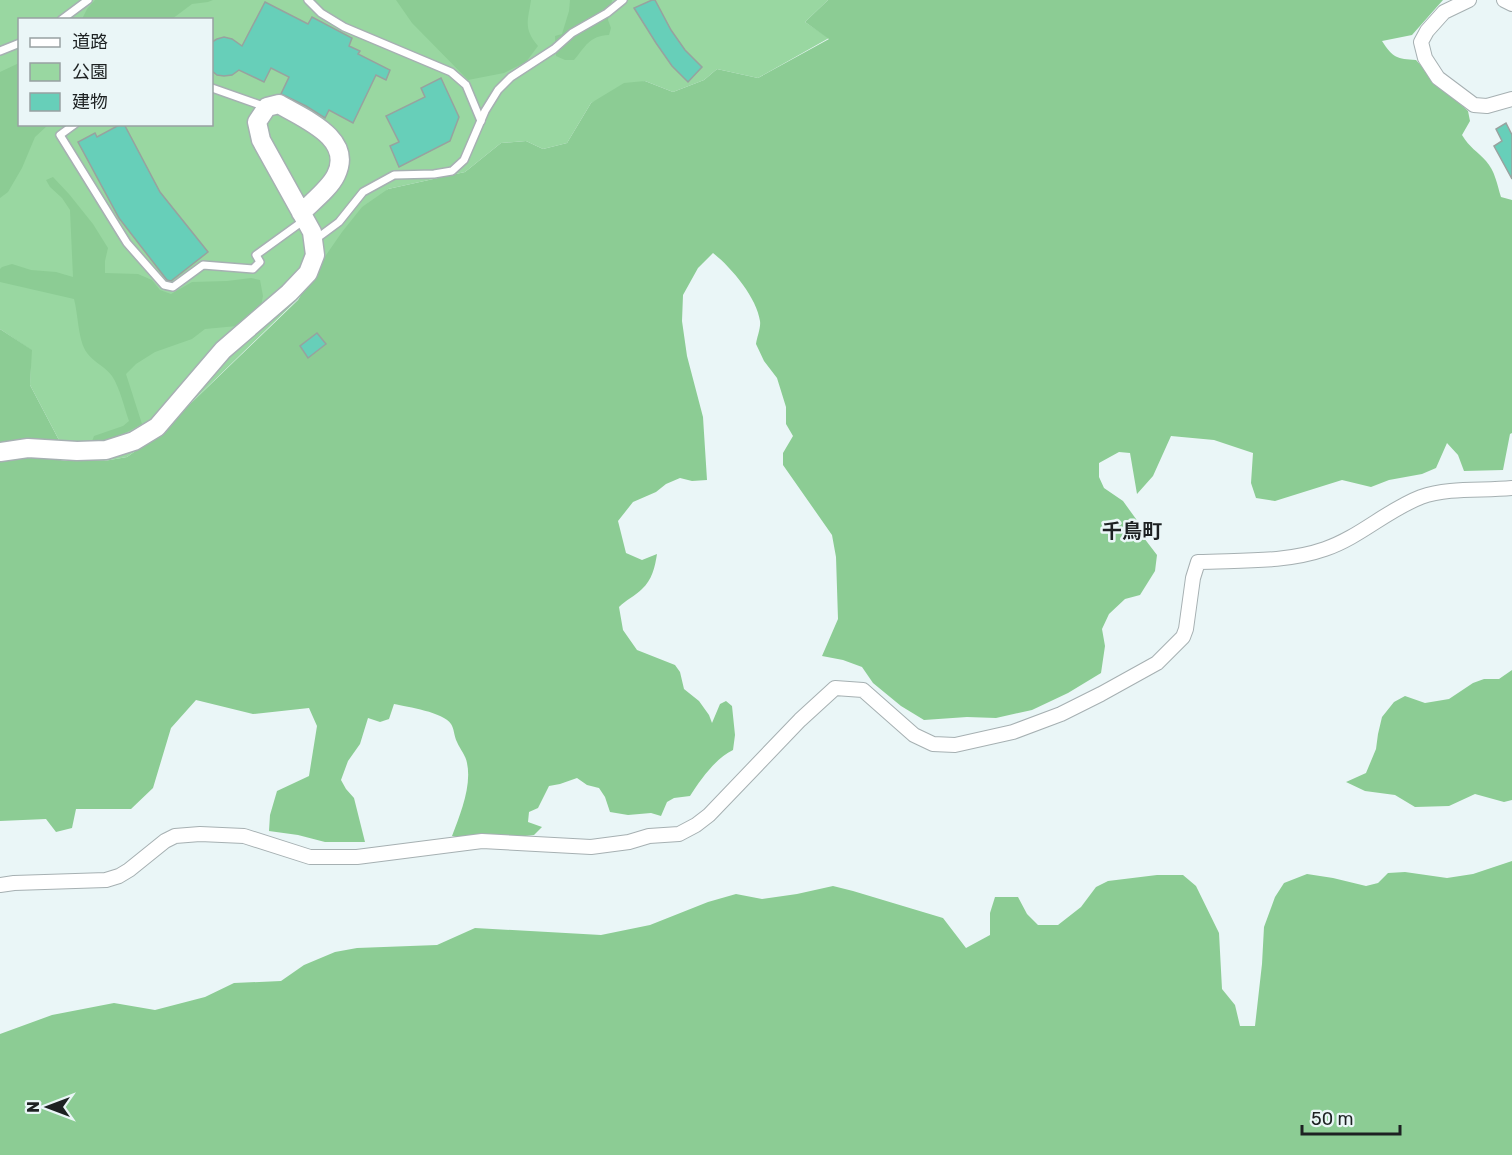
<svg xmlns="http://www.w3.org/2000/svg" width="1512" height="1155" viewBox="0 0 1512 1155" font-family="Rubik,'Noto Sans JP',sans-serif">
<rect width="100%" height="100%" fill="#eaf6f7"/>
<path fill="#99d7a1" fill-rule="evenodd" d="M0,0H828L805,22L829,38L758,78L717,69L704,80L673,92L645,81L591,103L567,143L543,149L526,141L501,143L465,172L388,189L315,271L298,299L158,435L127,457L104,461H70L30,385L31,350L0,329ZM20,20H212V124H20Z"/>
<g fill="#8ccc94">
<path d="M95,0H213L208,2L192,4L172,19H82L87,9Z"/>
<path d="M396,0H531C528,21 523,28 538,46L526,62L504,73L468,80L412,23Z"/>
<path d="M570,0H612L608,20L611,28L609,35C589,36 586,46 574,60H565L556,56L555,36L562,34L569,11Z"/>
<path d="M828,0H1443L1412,35L1382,41C1393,58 1397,59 1416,60L1435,81L1468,111L1470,121L1462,135C1470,148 1477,151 1486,161C1495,171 1497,184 1501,197L1512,200V433L1510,434L1503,470L1464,471L1458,455L1447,443L1436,468L1422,474L1389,480L1371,487L1342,480L1275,501L1256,498L1251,483L1253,453L1214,440L1171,436L1153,476L1137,494L1130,453L1119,452L1099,463V477L1104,488L1123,501L1136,519L1144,538L1157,555L1155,571L1140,595L1125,599L1109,614L1102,629L1105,646L1101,673L1068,693L1032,710L996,718L967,717L924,720L901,706L873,683L862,667L843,660L822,656L838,619L836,557L832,535L783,465V453L793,436L786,424V407L777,378L764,361L756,344C757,337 761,328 760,321C757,298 731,267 713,253L698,268L683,295L682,321L687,356L703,417L707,480L692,481L680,478L666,484L656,492L633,502L618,521L626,553L642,560L657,554C655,567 652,580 642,589C635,596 626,600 619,607L623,630L637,650L675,665L680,672L684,689L699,701L709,715L712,723L720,704L726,701L732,706L735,735L733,750C715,759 701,779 690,796L674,798L667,802L661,816L651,813L628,815L610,812L605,797L599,788L587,785L577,778L560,784L549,786L538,808L529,812L528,822L542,827L534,835C508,838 479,843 452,836C460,815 472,786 467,763C466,756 460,749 457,742C454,736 454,728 451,724C443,712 408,707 394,704L389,719L380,722L368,718L360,744L348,761L341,780L346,789L354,798L365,842H325L298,835L269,831L270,815L277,791L309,776L317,726L309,708L253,714L196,700L171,728L153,788L131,809H76L72,828L56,832L46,819L0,821V462L10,459L31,457L70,461H104L127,457L158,435L298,300L315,271L342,232L362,207L388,189L465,172L501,143L526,141L543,149L567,143L591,103L624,83L645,81L673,92L704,80L717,69L758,78L829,39L805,22Z"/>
<path d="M19,63L20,124L48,125L35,137L22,168L8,192L0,198V72Z"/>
<path d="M53,177L69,194L93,224L108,248L105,261V273L138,274L152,280L160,290L171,294L192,282L227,281L251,278L260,280L263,296L261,306L237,326L205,329L192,339L155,352L136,364L126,374L142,424C125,434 110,440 91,444L94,436L123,426L129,421C124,407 120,388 112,376C105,366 91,361 85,350C78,337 78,314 74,299L0,282V269L2,267L12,264L31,270L56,272L73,277L70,210L62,198L50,187L46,180Z"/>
<path d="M0,329L32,350L30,385L61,444L0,445Z"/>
<path d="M1512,670V800L1504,802L1475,794L1449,806L1415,807L1395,795L1365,791L1346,782L1366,773L1376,749L1378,734L1382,717L1394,702L1405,696L1425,703L1449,699L1473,683L1484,679H1499Z"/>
<path d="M1512,861V1155H0V1034L52,1015L114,1003L155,1010L205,997L234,983L281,981L304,965L335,952L357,948L437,945L475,928L601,935L650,925L708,902L736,894L762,899L797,894L833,886L853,891L943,918L966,948L990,935V913L995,897H1018L1027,914L1038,925H1058L1081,907L1096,887L1108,881L1157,875H1183L1196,886L1219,933L1222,989L1235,1005L1240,1026H1255L1262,964L1264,927L1275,897L1284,883L1307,874L1333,878L1366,886L1378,883L1388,873L1405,872L1447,878L1473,874Z"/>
</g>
<g fill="#67cfb9" stroke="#98a29f" stroke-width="1.5">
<path d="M652,0H655L671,30L685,50L702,67L688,82L672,66L656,43L634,8Z"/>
<path d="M265,2L308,24L312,17L352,38L349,46L360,51L358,54L390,70L386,80L376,75L353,123L329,110L325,118L306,106L281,94L289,77L271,68L264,82L239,70L232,75L224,76L217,75L212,71V42L217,39L224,37L232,39L242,46Z"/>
<path d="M441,78L459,117L450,141L399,167L390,146L399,142L386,116L425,97L421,88Z"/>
<path d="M1506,123L1512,135V179L1494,146L1502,141L1496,129Z"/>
<path d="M121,124H124L160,192L208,252L171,281L167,280L119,218L78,142L95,133L97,137Z"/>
<path d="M317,333L326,344L308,358L300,346Z"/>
</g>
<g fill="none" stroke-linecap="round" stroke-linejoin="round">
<defs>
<g id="service">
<path d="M308,0L321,13L344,27L451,72L466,85L481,121"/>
<path d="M61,20L88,0"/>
<path d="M0,51L20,43"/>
<path d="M212,88L266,107"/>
<path d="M75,124L60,135L127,243L164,285L173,287L203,265L253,269L260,262L256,255L303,221"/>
<path d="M316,239L339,222L363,192L394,175L434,174L452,171L464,160L485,111L498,90L511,77L554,49L572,33L607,13L623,0"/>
</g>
<g id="minor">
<path d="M1469,0L1444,12L1427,31L1421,42L1425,58L1438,78L1474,105L1487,106L1512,99"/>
<path d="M1504,0L1512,4"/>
<path d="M0,885L14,883L106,880L119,876L129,870L165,841L175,836L200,834L244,836L310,857H357L482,841L591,847L629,842L649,836L679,834L696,825L709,815L800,720L835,688L863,690L914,735L933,744L955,745L1013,732L1061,714L1101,694L1157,663L1183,637L1186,629L1193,578L1198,562C1240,560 1285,563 1325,549C1360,537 1387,510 1421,497C1449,487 1483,491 1512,488"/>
</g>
<path id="tertiary" d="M0,452L28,448L77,451L106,450L134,441L157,427L223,350L289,293L308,273L315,255L312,232L261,140L257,122L267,107L279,104C304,119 354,138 336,175C330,188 312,202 301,213"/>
</defs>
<use href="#service" stroke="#a6b0b2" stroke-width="10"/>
<use href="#minor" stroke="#a6b0b2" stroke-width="16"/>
<use href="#tertiary" stroke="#a6b0b2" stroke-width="21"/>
<use href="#service" stroke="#fff" stroke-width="7"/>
<use href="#minor" stroke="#fff" stroke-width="14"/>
<use href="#tertiary" stroke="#fff" stroke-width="18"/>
</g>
<g text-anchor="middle" stroke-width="5" stroke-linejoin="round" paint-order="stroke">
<g font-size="20" font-weight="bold" fill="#1d2122" stroke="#eaf6f7">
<text x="1132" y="538">千鳥町</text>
</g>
</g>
<rect x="18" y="18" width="195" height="108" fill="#eaf6f7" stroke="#98a1a2" stroke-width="1.5"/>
<rect x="30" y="38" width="30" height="9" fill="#ffffff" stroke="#98a1a2" stroke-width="1.5"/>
<text x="72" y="48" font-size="18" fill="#1d2122">道路</text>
<rect x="30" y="63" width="30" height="18" fill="#99d7a1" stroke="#98a1a2" stroke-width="1.5"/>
<text x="72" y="78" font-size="18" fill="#1d2122">公園</text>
<rect x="30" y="93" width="30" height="18" fill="#67cfb9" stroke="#98a1a2" stroke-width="1.5"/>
<text x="72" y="108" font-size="18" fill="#1d2122">建物</text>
<g transform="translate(48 1107) rotate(270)" stroke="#eaf6f7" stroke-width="4.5" paint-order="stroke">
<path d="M0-4.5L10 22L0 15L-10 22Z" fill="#1d2122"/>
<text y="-9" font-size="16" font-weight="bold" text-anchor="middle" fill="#1d2122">N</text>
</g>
<path d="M1302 1125v9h98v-9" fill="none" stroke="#1d2122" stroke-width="3"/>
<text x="1311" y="1125" font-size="18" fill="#1d2122" stroke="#eaf6f7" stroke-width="4.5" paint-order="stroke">50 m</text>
</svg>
